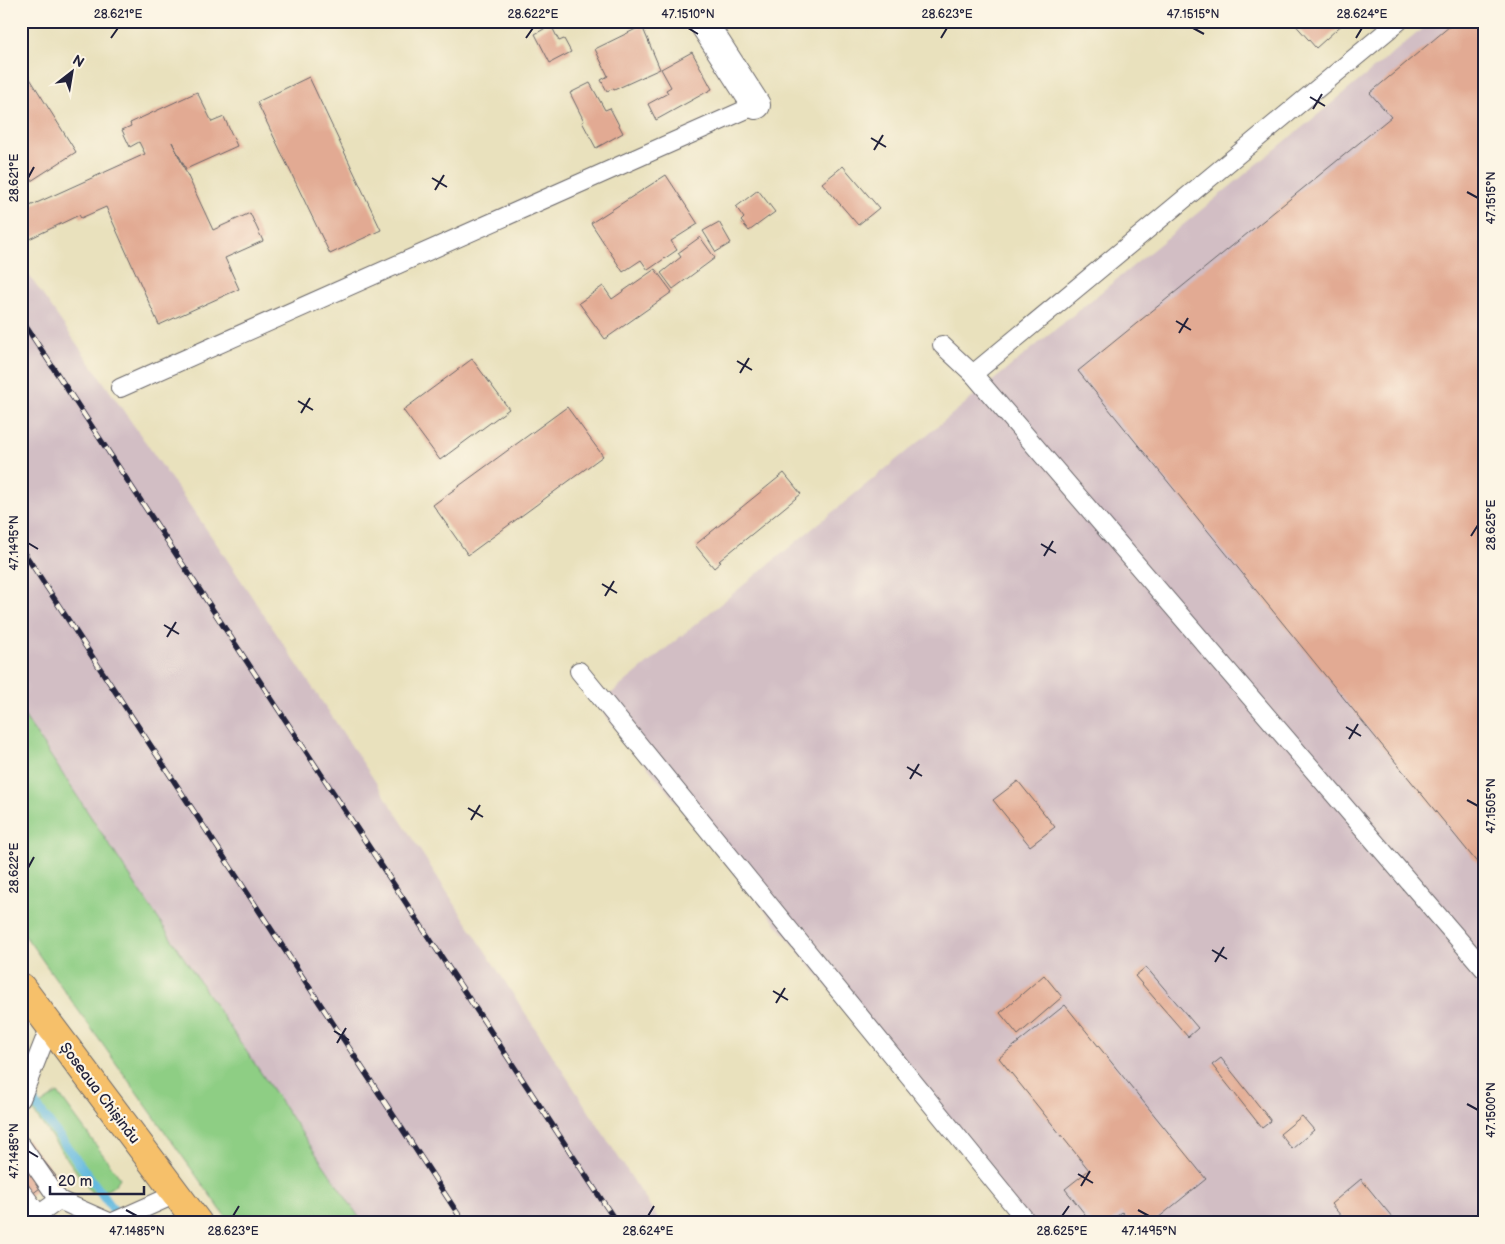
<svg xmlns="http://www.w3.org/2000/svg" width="1505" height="1244" viewBox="0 0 1505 1244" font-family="'Balsamiq Sans',sans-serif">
<rect width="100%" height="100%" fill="#fcf5e5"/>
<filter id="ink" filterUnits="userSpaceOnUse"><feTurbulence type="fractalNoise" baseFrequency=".02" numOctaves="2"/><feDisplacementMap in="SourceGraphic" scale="10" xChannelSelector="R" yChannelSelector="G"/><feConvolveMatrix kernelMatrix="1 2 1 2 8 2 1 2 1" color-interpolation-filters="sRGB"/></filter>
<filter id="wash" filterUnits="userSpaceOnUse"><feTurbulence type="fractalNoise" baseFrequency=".0096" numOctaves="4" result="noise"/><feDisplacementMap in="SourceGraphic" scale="20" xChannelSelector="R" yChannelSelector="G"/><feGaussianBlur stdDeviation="1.12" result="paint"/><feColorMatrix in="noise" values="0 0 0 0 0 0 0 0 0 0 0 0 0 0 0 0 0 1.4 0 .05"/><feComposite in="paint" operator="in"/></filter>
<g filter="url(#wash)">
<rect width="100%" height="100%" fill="#e9e1bd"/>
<g fill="#d2bec4">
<path d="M1432,21H1484V1223H1021L597,705Z"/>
<path d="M21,264L216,543L383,793L661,1223H283L21,861Z"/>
</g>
<g fill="#8ece84" stroke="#587860">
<path d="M21,711L223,1017L363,1223H230L21,930Z"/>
<path d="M58,1093L120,1178C113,1190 104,1192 91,1192L32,1110Z"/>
</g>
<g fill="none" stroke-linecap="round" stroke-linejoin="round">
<path stroke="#62b9df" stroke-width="9" d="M24,1089L122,1221"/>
</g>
<g id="blocks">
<g fill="#e2aa93">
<path d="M1292,21H1346L1316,48Z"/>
<path d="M1456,21H1484V871L1078,371L1391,117L1370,93Z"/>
<path d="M551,25L559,41L564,39L571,52L550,63L535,34Z"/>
<path d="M642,26L660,69L614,90V88L607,91L601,80L608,76L595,49Z"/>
<path d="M692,52L712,89L656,120L648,104L668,93L666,90L671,87L661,69Z"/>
<path d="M24,69L76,152L31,181L21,166V71Z"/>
<path d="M309,77L381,230L330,254L257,102Z"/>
<path d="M590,83L605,110L610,108L623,133L596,148L582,122L584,121L570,93Z"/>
<path d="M197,92L212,122L224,117L237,146L186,169L172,142L213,230L250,213L263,241L225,258L239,289L159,325L106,207L81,218L79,215L27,240L21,228V210L145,154L139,142L130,147L122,130L131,126L130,123Z"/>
<path d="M843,166L879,208L858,225L822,183Z"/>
<path d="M666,175L698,224L671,241L677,250L648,270L641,260L623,272L591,223Z"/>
<path d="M758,190L775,212L749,231L741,221L744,218L736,207Z"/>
<path d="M719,222L731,243L716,252L703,231Z"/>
<path d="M700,237L715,258L673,289L661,273L681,257L678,253Z"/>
<path d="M655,269L672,292L605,339L579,303L603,286L612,299Z"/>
<path d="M472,359L509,409L440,460L403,410Z"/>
<path d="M567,407L603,456L468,555L433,505Z"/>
<path d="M784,473L801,494L719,561L721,562L714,568L695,545Z"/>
<path d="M1018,781L1055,827L1030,846L993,800Z"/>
<path d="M1146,967L1198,1028L1188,1037L1135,976Z"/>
<path d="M1044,975L1062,997L1018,1035L1000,1013Z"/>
<path d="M1065,1005L1206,1179L1152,1223H1131L1122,1212L1109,1223H1092L1065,1189L1089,1170L999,1058Z"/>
<path d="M1221,1058L1271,1121L1262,1128L1212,1065Z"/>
<path d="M1302,1116L1314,1130L1292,1149L1280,1134Z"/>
<path d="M27,1140L56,1176L24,1200L42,1223H21V1144Z"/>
<path d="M1361,1179L1397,1223H1347L1331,1204Z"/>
</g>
</g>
</g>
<g filter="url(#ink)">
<use href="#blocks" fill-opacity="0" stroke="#686568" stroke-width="1"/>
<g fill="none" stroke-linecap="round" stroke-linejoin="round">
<defs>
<g id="lane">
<path d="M942,345L973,374L1399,21"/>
<path d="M973,374L1484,969"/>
<path d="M120,388L756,105"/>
<path d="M579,671L1028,1223"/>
<path d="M21,1099L50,1026"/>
<path d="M21,1145L59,1200"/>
<path d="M21,1191L39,1215"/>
<path d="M27,1223L59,1200L111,1223"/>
<path d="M111,1223L176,1194"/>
</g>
<path id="street" d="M702,21L756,105"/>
<path id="highway" d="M21,987L198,1223"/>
</defs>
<use href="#lane" stroke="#686568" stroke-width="20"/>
<use href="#street" stroke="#686568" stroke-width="30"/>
<use href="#highway" stroke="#686568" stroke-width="30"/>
<use href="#lane" stroke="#fff" stroke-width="18"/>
<use href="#street" stroke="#fff" stroke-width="28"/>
<use href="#highway" stroke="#f6c06b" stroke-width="28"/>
<defs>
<g id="rail">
<path d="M21,319L617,1223"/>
<path d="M21,548L464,1223"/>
</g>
</defs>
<use href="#rail" stroke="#22223b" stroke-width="5.5"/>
<use href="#rail" stroke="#fcf5e5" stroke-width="4" stroke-dasharray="11" stroke-linecap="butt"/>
</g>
</g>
<path fill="none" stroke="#22223b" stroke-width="2" d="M688,28L698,34M1193,28L1204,34M111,38L118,28M526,38L533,28M941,38L947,28M1356,38L1362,28M1310,97L1325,106M1313,109L1322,94M871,138L886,147M874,150L883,135M28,178L34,167M432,178L447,187M435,190L444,175M1467,192L1478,198M1176,321L1191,330M1179,333L1188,318M737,361L752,370M740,373L749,358M298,401L313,410M301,413L310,398M1471,536L1478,525M28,543L38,549M1041,544L1056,553M1044,556L1053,541M602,584L617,593M605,596L614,581M164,625L179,634M167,637L176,622M1346,727L1361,736M1349,739L1358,724M907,767L922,776M910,779L919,764M1467,800L1478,806M468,808L483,817M471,820L480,805M28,868L34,857M1212,950L1227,959M1215,962L1224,947M773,991L788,1000M776,1003L785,988M334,1031L349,1040M337,1043L346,1028M1467,1104L1478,1110M28,1151L38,1157M1078,1174L1093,1183M1081,1186L1090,1171M126,1210L137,1216M1138,1210L1149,1216M233,1216L239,1206M648,1216L654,1206M1062,1216L1069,1206"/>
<g text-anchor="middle" stroke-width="4.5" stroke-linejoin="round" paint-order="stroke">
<g font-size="15" fill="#22223b" stroke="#fcf5e5">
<text transform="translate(100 1093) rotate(53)" y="5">Șoseaua Chișinău</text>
</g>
</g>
<rect width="1505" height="1244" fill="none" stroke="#fcf5e5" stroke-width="55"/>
<g transform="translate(72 72) rotate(31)" stroke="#fcf5e5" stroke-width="4" paint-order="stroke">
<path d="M0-4L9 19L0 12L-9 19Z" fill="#22223b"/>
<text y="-8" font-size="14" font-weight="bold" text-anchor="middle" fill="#22223b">N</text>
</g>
<path d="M50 1186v8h94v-8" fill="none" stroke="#22223b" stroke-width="2.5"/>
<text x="58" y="1186" font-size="15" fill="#22223b" stroke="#fcf5e5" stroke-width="4" paint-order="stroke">20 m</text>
<rect x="28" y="28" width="1450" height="1188" fill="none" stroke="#22223b" stroke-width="2"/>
<g font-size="12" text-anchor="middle" fill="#22223b">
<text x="118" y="18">28.621°E</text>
<text x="533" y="18">28.622°E</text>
<text x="688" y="18">47.1510°N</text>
<text x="947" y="18">28.623°E</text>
<text x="1193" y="18">47.1515°N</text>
<text x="1362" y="18">28.624°E</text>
<text transform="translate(14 178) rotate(-90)" y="4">28.621°E</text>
<text transform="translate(1491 198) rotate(-90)" y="4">47.1515°N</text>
<text transform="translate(1491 525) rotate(-90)" y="4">28.625°E</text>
<text transform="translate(14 543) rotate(-90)" y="4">47.1495°N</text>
<text transform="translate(1491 806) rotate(-90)" y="4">47.1505°N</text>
<text transform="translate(14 868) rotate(-90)" y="4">28.622°E</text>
<text transform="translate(1491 1110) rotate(-90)" y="4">47.1500°N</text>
<text transform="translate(14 1151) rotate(-90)" y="4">47.1485°N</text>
<text x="137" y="1235">47.1485°N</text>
<text x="233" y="1235">28.623°E</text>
<text x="648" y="1235">28.624°E</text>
<text x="1062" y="1235">28.625°E</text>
<text x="1149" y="1235">47.1495°N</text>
</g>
</svg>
